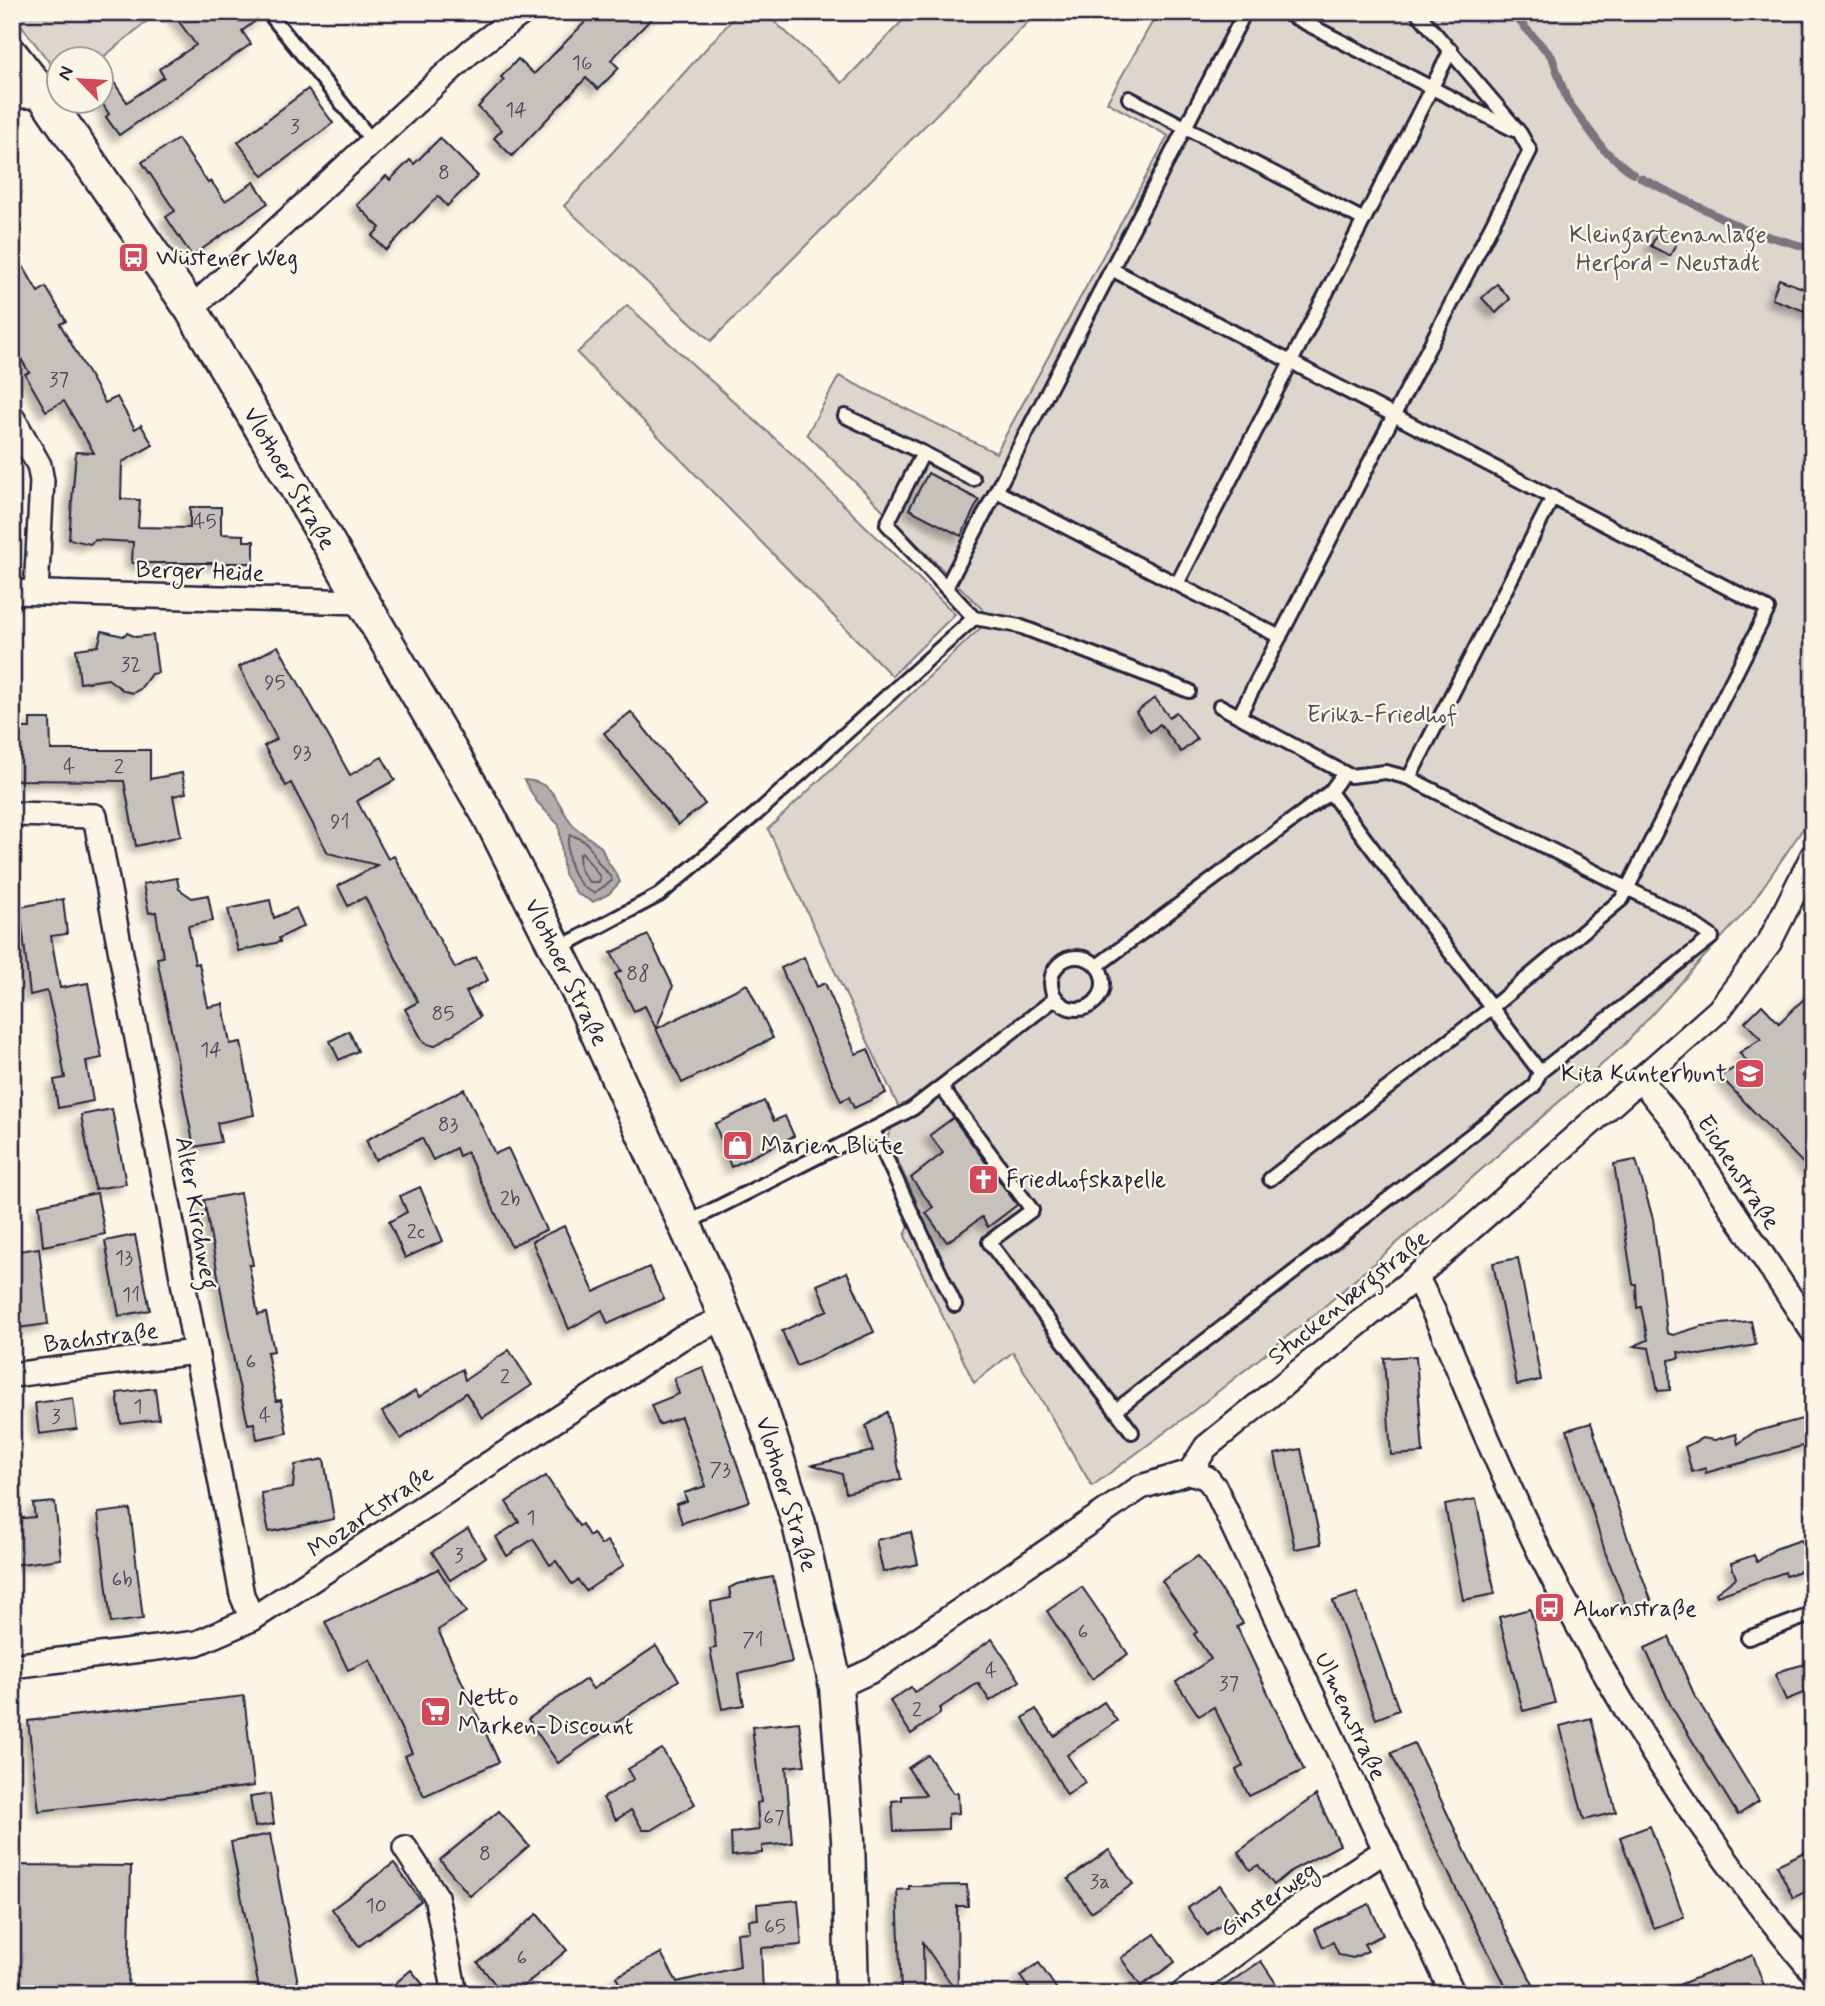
<svg xmlns="http://www.w3.org/2000/svg" width="1825" height="2006" viewBox="0 0 1825 2006" font-family="Mynerve,sans-serif">
<defs>
<filter id="shadow"><feDropShadow dx="-6" dy="6" stdDeviation="3.5" flood-color="#0004"/></filter>
</defs>
<rect width="100%" height="100%" fill="#fcf5e5"/>
<filter id="ink" filterUnits="userSpaceOnUse"><feTurbulence type="fractalNoise" baseFrequency=".0143" numOctaves="2"/><feDisplacementMap in="SourceGraphic" scale="14" xChannelSelector="R" yChannelSelector="G"/><feConvolveMatrix kernelMatrix="1 2 1 2 8 2 1 2 1" color-interpolation-filters="sRGB"/></filter>
<g filter="url(#ink)">
<g fill="#dcd6cc" stroke="#7f7c84" stroke-width="2">
<path d="M158,12L101,59L60,60L59,75L12,13Z"/>
<path d="M739,12H764L842,83L911,12H1038L711,341L564,206Z"/>
<path d="M1158,12H1813V814L1748,909L1623,1046L1318,1312L1187,1416L1092,1486L1013,1352L974,1383L905,1236L917,1203L887,1138L900,1110L768,829L991,618L807,434L839,376L996,453L1168,136L1107,102Z"/>
<path d="M627,305L791,453L955,614L892,676L577,353Z"/>
</g>
<path fill="#b2adab" stroke="#78757e" stroke-width="2" d="M524,780C558,781 557,809 575,827C583,835 594,840 602,848C605,862 615,869 620,882L609,894L593,902L577,894L564,874L559,825L537,802Z"/>
<g fill="none" stroke-linecap="round" stroke-linejoin="round">
<g stroke="#5c5a68" stroke-width="2">
<path d="M570,835C589,840 590,848 598,862C603,870 609,871 612,881L594,893C573,885 563,855 570,835Z"/>
<path d="M582,852L600,877L599,882H589L580,869L579,855Z"/>
</g>
<g stroke="#78757e" stroke-width="8">
<path d="M1511,12L1552,57L1567,100L1604,150L1633,174"/>
<path d="M1641,178L1746,230L1813,249"/>
</g>
</g>
<g fill="#c6c1bb" stroke="#22223b" stroke-width="2" filter="url(#shadow)">
<path d="M172,12H259L261,17L242,31L251,44L119,135L106,117L109,114L102,103V64L127,102L164,77L159,69L196,45Z"/>
<path d="M595,12H658L611,60L619,68L598,89L586,78L512,156L494,138L502,130L478,107L504,80L501,77L518,59L534,74Z"/>
<path d="M308,89L333,123L263,176L238,142Z"/>
<path d="M440,138L478,176L447,206L438,196L386,250L372,236L380,228L357,205L386,176L390,180L410,160L414,164Z"/>
<path d="M178,139L208,183L211,181L225,201L254,182L268,203L192,256L166,217L175,211L142,162Z"/>
<path d="M1660,228L1679,238L1670,256L1651,246Z"/>
<path d="M12,247L38,292L46,287L66,321L60,324L105,403L117,397L135,429L141,425L153,445L122,462L121,499L140,500L138,527L190,528V507H221V534L244,535V541H254V563H132L133,542L95,540L90,544L69,539L76,452L94,453L64,401L46,411L25,374L29,372L12,344Z"/>
<path d="M1779,279L1813,292V314L1772,299Z"/>
<path d="M1497,284L1510,299L1496,313L1482,298Z"/>
<path d="M928,473L979,500L961,536L909,509Z"/>
<path d="M102,631L123,636L127,633L136,637L153,635L158,673L151,674L140,689L133,693L124,691L108,679L80,683L76,649L98,646Z"/>
<path d="M278,646L350,775L382,757L395,780L357,801L388,859L394,856L455,968L476,957L488,980L466,992L480,1017L434,1046L424,1043L405,1009L418,1002L365,897L348,906L338,886L377,865L328,853L291,783L286,786L264,746L277,739L239,667Z"/>
<path d="M1155,698L1169,717L1176,712L1197,739L1181,752L1160,724L1150,732L1136,712Z"/>
<path d="M631,712L705,804L678,825L604,733Z"/>
<path d="M30,719H50L51,750H150V779L182,773L186,793L173,796L181,836L136,846L124,781L12,780V748L19,749V728H30Z"/>
<path d="M177,878L179,889L192,898L208,895L213,921L188,926L195,964L199,963L208,1007L223,1004L230,1044L241,1042L254,1115L217,1123L221,1142L194,1147L157,958L163,957L156,912L149,913L143,884Z"/>
<path d="M63,899L67,934L51,936L60,988L88,983L102,1058L86,1061L93,1101L58,1108L54,1080L65,1078L56,1028L47,991L30,995L20,907Z"/>
<path d="M270,900L274,918L296,908L304,926L279,938L280,942L238,951L228,909Z"/>
<path d="M648,935L673,986L656,1029L747,984L773,1038L682,1083L645,1006L634,1011L615,974L621,971L611,953Z"/>
<path d="M804,957L817,987L825,983L856,1054L868,1049L886,1093L854,1108L849,1097L841,1101L781,968Z"/>
<path d="M1813,990V1067L1803,1076L1813,1086V1174L1720,1076L1747,1061L1739,1053L1761,1039L1745,1022L1762,1005L1779,1023Z"/>
<path d="M349,1031L358,1051L339,1060L330,1041Z"/>
<path d="M464,1089L495,1154L508,1148L546,1230L511,1246L467,1152L459,1156L456,1148L433,1160L422,1138L375,1160L366,1140Z"/>
<path d="M764,1101L774,1121L785,1116L794,1136L731,1167L715,1124Z"/>
<path d="M112,1109L126,1184L95,1189L81,1115Z"/>
<path d="M953,1118L1017,1205L988,1227L982,1217L947,1242L926,1213L933,1207L911,1178L943,1153L930,1135Z"/>
<path d="M1636,1160L1653,1219L1667,1333L1673,1335L1702,1326L1751,1321L1756,1345L1700,1355L1678,1352L1679,1358L1669,1360L1670,1390L1658,1391L1649,1348L1634,1346L1648,1340L1641,1307L1637,1308L1636,1284H1633L1614,1164Z"/>
<path d="M420,1187L443,1241L405,1258L389,1222L407,1212L400,1196Z"/>
<path d="M97,1193L105,1234L43,1246L39,1205Z"/>
<path d="M240,1193L253,1265H249L258,1315L266,1313L274,1351L267,1352L276,1401L281,1400L287,1433L257,1439L254,1423L248,1424L237,1377L204,1200Z"/>
<path d="M564,1226L594,1292L649,1267L664,1299L608,1324L602,1310L569,1329L532,1241Z"/>
<path d="M135,1235L150,1310L119,1316L105,1241Z"/>
<path d="M39,1248L48,1324L17,1328L12,1252Z"/>
<path d="M1518,1258L1541,1380L1517,1385L1493,1263Z"/>
<path d="M847,1272L874,1332L797,1366L782,1331L828,1310L817,1285Z"/>
<path d="M509,1350L532,1385L482,1418L466,1393L401,1439L382,1412L415,1391L419,1397L462,1369L465,1380Z"/>
<path d="M1416,1356L1423,1453L1391,1455L1384,1358Z"/>
<path d="M703,1367L750,1501L682,1523L676,1504L687,1501L684,1493L706,1486L681,1417L659,1425L651,1405L679,1394L674,1378Z"/>
<path d="M155,1388L159,1419L121,1424L117,1393Z"/>
<path d="M73,1398L77,1429L39,1434L35,1403Z"/>
<path d="M887,1412L901,1479L846,1493L842,1474L813,1465L873,1451L866,1426Z"/>
<path d="M1813,1416V1443L1705,1473L1706,1468L1692,1472L1685,1447L1702,1438L1715,1440L1736,1434L1738,1444L1754,1432Z"/>
<path d="M1591,1423L1628,1539L1651,1600L1628,1610L1605,1552L1567,1430Z"/>
<path d="M1301,1449L1321,1544L1295,1549L1275,1454Z"/>
<path d="M324,1459L334,1519L269,1532L261,1493L293,1488L295,1465Z"/>
<path d="M546,1476L579,1526L582,1524L589,1536L593,1533L601,1545L607,1541L624,1565L586,1591L578,1580L572,1584L556,1561L550,1565L533,1539L507,1556L496,1537L519,1522L506,1502Z"/>
<path d="M1476,1499L1495,1594L1463,1600L1445,1505Z"/>
<path d="M55,1502L61,1559L12,1565V1519L35,1517L33,1504Z"/>
<path d="M130,1509L143,1619L111,1623L98,1513Z"/>
<path d="M468,1529L486,1557L450,1580L432,1552Z"/>
<path d="M911,1532L918,1564L883,1572L876,1540Z"/>
<path d="M1801,1540L1803,1543L1813,1540V1567L1786,1576L1785,1572L1717,1596L1716,1593L1736,1578L1731,1563L1754,1555L1757,1562L1775,1549Z"/>
<path d="M1198,1556L1243,1623L1237,1627L1304,1770L1249,1796L1236,1770L1243,1766L1214,1707L1199,1716L1176,1682L1211,1659L1194,1634L1197,1632L1162,1581Z"/>
<path d="M438,1569L466,1612L438,1630L499,1762L424,1796L405,1756L412,1753L370,1660L348,1670L325,1622Z"/>
<path d="M773,1577L792,1662L738,1674L744,1705L722,1709L710,1649L716,1648L711,1602L731,1598L729,1588L737,1584Z"/>
<path d="M1082,1587L1128,1654L1092,1679L1047,1611Z"/>
<path d="M1357,1593L1399,1710L1376,1719L1333,1601Z"/>
<path d="M1530,1609L1555,1703L1523,1711L1499,1617Z"/>
<path d="M1669,1637L1694,1694L1759,1801L1738,1815L1671,1706L1645,1648Z"/>
<path d="M992,1639L1020,1681L990,1701L978,1683L940,1708V1714L911,1734L890,1701L911,1687L914,1692L926,1686Z"/>
<path d="M656,1646L679,1680L558,1763L528,1719L586,1679L593,1689Z"/>
<path d="M1813,1662V1689L1786,1700L1775,1675L1783,1670Z"/>
<path d="M244,1696L254,1786L39,1811L28,1721Z"/>
<path d="M1104,1702L1117,1721L1067,1755L1085,1782L1067,1795L1023,1718L1036,1709L1054,1736Z"/>
<path d="M1591,1718L1616,1812L1584,1820L1560,1726Z"/>
<path d="M799,1722L805,1765L786,1767L792,1843L762,1846V1853L732,1856L731,1833L759,1830L757,1803L761,1802L752,1727Z"/>
<path d="M1414,1743L1467,1855L1538,1994H1510L1461,1899L1391,1753Z"/>
<path d="M662,1749L695,1804L652,1830H643L631,1810L616,1820L603,1798L634,1779L628,1769Z"/>
<path d="M928,1755L953,1793H958L959,1813L948,1814V1829L894,1831L892,1801L902,1800V1796L926,1795L908,1768Z"/>
<path d="M270,1794L274,1824L255,1827L250,1797Z"/>
<path d="M1316,1795L1340,1845L1292,1870L1274,1885L1258,1865L1250,1870L1238,1852Z"/>
<path d="M499,1811L529,1846L470,1896L440,1860Z"/>
<path d="M1650,1826L1684,1917L1654,1928L1620,1837Z"/>
<path d="M270,1834L300,1994H260L231,1842Z"/>
<path d="M1813,1848V1888L1793,1898L1777,1865Z"/>
<path d="M1109,1850L1133,1884L1091,1912L1068,1879Z"/>
<path d="M394,1863L421,1901L359,1946L332,1909Z"/>
<path d="M12,1865L131,1866L128,1994H12Z"/>
<path d="M967,1885L968,1906H957L958,1994L923,1943L924,1993H901L897,1890L909,1889V1886Z"/>
<path d="M1220,1885L1239,1913L1207,1935L1188,1908Z"/>
<path d="M798,1900L802,1945L761,1948L763,1994H625L616,1977L661,1953L677,1982L740,1967L737,1933L750,1932L749,1920L758,1919L757,1904Z"/>
<path d="M1369,1904L1383,1935L1364,1944L1368,1951L1353,1958L1339,1955L1333,1942L1323,1947L1315,1929Z"/>
<path d="M537,1914L567,1950L514,1994H503L478,1963Z"/>
<path d="M1155,1934L1175,1962L1141,1986L1121,1958Z"/>
<path d="M1753,1955L1765,1989L1751,1994H1656Z"/>
<path d="M1261,1961L1283,1994H1213Z"/>
<path d="M1039,1963L1060,1994H1033L1020,1976Z"/>
<path d="M411,1970L431,1994H383Z"/>
</g>
<g fill="none" stroke-linecap="round" stroke-linejoin="round">
<defs>
<g id="lane">
<path d="M268,12L373,142"/>
<path d="M1284,12L1514,130"/>
<path d="M1129,98L1364,220"/>
<path d="M1113,270L1768,609L1622,899L1490,1009L1270,1179"/>
<path d="M845,416L923,453"/>
<path d="M973,479L923,453L887,524L974,618L1019,626L1189,691"/>
<path d="M998,492L1280,637"/>
<path d="M1177,584L1451,50"/>
<path d="M946,588L1245,12"/>
<path d="M1220,706L1350,776L1386,772L1409,778L1553,497"/>
<path d="M1239,716L1530,151L1520,133L1417,12"/>
<path d="M1330,792L1540,1072"/>
<path d="M557,949L659,895L756,814L974,618"/>
<circle cx="1077" cy="983" r="26"/>
<path d="M1097,966L1330,792L1344,773"/>
<path d="M941,1087L1032,1210L989,1242L1132,1432"/>
<path d="M873,1130L955,1305"/>
<path d="M685,1224L912,1109L1056,998"/>
<path d="M1116,1410L1534,1086L1540,1072L1712,937L1682,916L1409,778"/>
<path d="M1748,1638L1813,1614"/>
</g>
<g id="street">
<path d="M12,96H44"/>
<path d="M191,309L471,51L523,12"/>
<path d="M12,417L39,465L42,481L36,592"/>
<path d="M12,592L362,602"/>
<path d="M12,814L95,816L242,1595L252,1619"/>
<path d="M1641,1080L1674,1121L1813,1332"/>
<path d="M1416,1277C1440,1320 1457,1367 1476,1412C1497,1461 1519,1510 1542,1557C1616,1704 1707,1845 1813,1972"/>
<path d="M12,1375L195,1352"/>
<path d="M1190,1472L1207,1478L1215,1488L1453,1994"/>
<path d="M12,1666L197,1643L252,1619L681,1338L726,1317"/>
<path d="M836,1687L873,1670L1141,1487L1190,1472L1206,1447L1416,1277L1719,1010L1769,943L1813,855"/>
<path d="M405,1848L436,1896L455,1994"/>
<path d="M1182,1994L1290,1913L1386,1850"/>
</g>
<path id="secondary" d="M12,55L44,96L191,309L489,816L582,1000L711,1282L759,1402L799,1524L836,1687L848,1839L852,1994"/>
</defs>
<use href="#lane" stroke="#22223b" stroke-width="18"/>
<use href="#street" stroke="#22223b" stroke-width="28"/>
<use href="#secondary" stroke="#22223b" stroke-width="37"/>
<use href="#lane" stroke="#fcf5e5" stroke-width="12"/>
<use href="#street" stroke="#fcf5e5" stroke-width="23"/>
<use href="#secondary" stroke="#fcf5e5" stroke-width="32"/>
</g>
</g>
<defs>
<symbol id="bus-square" viewBox="-11 -11 22 22"><rect x="-9" y="-9" width="18" height="18" rx="4" fill="#d1495b" stroke="#fcf5e5"/><path d="M-5-6H5V4H4V6H2V4H-2V6H-4V4H-5ZM-3.5-4V0h7V-4ZM-3.5 1.2v1.5H-2V1.2ZM2 1.2v1.5H3.5V1.2Z" fill="#fff"/></symbol>
<symbol id="school-square" viewBox="-11 -11 22 22"><rect x="-9" y="-9" width="18" height="18" rx="4" fill="#d1495b" stroke="#fcf5e5"/><path d="M0-5L7-2L0 1L-7-2ZM-4 1L0 2.5L4 1V4Q0 6-4 4Z" fill="#fff"/></symbol>
<symbol id="shop-square" viewBox="-11 -11 22 22"><rect x="-9" y="-9" width="18" height="18" rx="4" fill="#d1495b" stroke="#fcf5e5"/><path d="M-5-2.5h2.3a2.7 3.5 0 0 1 5.4 0H5L5.5 6h-11ZM-1.5-2.5h3a1.5 2.3 0 0 0-3 0Z" fill="#fff"/></symbol>
<symbol id="church-square" viewBox="-11 -11 22 22"><rect x="-9" y="-9" width="18" height="18" rx="4" fill="#d1495b" stroke="#fcf5e5"/><path d="M-1.2-6h2.4v3.5h3.3v2.4h-3.3V6h-2.4V-.1h-3.3v-2.4h3.3Z" fill="#fff"/></symbol>
<symbol id="supermarket-square" viewBox="-11 -11 22 22"><rect x="-9" y="-9" width="18" height="18" rx="4" fill="#d1495b" stroke="#fcf5e5"/><path d="M-6-5.5h2.5l.6 2H6L4.5 2H-2.5L-4.4-4H-6ZM-1.5 3.2a1.3 1.3 0 1 0 .1 0ZM3 3.2a1.3 1.3 0 1 0 .1 0Z" fill="#fff"/></symbol>
</defs>
<g fill-rule="evenodd">
<use href="#bus-square" x="116" y="240" width="35" height="35"/>
<use href="#school-square" x="1732" y="1056" width="35" height="35"/>
<use href="#shop-square" x="720" y="1128" width="35" height="35"/>
<use href="#church-square" x="966" y="1162" width="35" height="35"/>
<use href="#bus-square" x="1532" y="1590" width="35" height="35"/>
<use href="#supermarket-square" x="418" y="1694" width="35" height="35"/>
</g>
<g text-anchor="middle" stroke-width="5" stroke-linejoin="round" paint-order="stroke">
<g font-size="21" fill="#4b4a5b">
<text x="582" y="69">16</text>
<text x="516" y="116">14</text>
<text x="295" y="133">3</text>
<text x="444" y="179">8</text>
<text x="59" y="386">37</text>
<text x="205" y="528">45</text>
<text x="131" y="671">32</text>
<text x="275" y="689">95</text>
<text x="302" y="759">93</text>
<text x="69" y="773">4</text>
<text x="119" y="773">2</text>
<text x="340" y="828">91</text>
<text x="638" y="980">88</text>
<text x="443" y="1020">85</text>
<text x="211" y="1056">14</text>
<text x="448" y="1131">83</text>
<text x="510" y="1205">2b</text>
<text x="416" y="1238">2c</text>
<text x="124" y="1264">13</text>
<text x="131" y="1301">11</text>
<text x="251" y="1368">6</text>
<text x="505" y="1383">2</text>
<text x="138" y="1413">1</text>
<text x="265" y="1422">4</text>
<text x="56" y="1423">3</text>
<text x="720" y="1476">73</text>
<text x="531" y="1524">1</text>
<text x="459" y="1562">3</text>
<text x="122" y="1586">6b</text>
<text x="1083" y="1638">6</text>
<text x="753" y="1646">71</text>
<text x="991" y="1677">4</text>
<text x="1229" y="1690">37</text>
<text x="917" y="1716">2</text>
<text x="774" y="1824">67</text>
<text x="485" y="1860">8</text>
<text x="1100" y="1888">3a</text>
<text x="376" y="1912">10</text>
<text x="775" y="1933">65</text>
<text x="522" y="1964">6</text>
</g>
<g font-size="24" fill="#504f5f" stroke="#fcf5e5">
<text x="1668" y="242">Kleingartenanlage<tspan x="1668" dy="28">Herford - Neustadt</tspan></text>
<text x="1382" y="722">Erika-Friedhof</text>
</g>
<g font-size="24" fill="#22223b" stroke="#fcf5e5" text-anchor="start">
<text x="156" y="265">Wüstener Weg</text>
<text x="1727" y="1081" text-anchor="end">Kita Kunterbunt</text>
<text x="761" y="1153">Marien Blüte</text>
<text x="1006" y="1187">Friedhofskapelle</text>
<text x="1573" y="1616">Ahornstraße</text>
<text x="458" y="1705">Netto<tspan x="458" dy="28">Marken-Discount</tspan></text>
</g>
<g font-size="24" fill="#22223b" stroke="#fcf5e5">
<text transform="translate(290 478) rotate(60)" y="8">Vlothoer Straße</text>
<text transform="translate(200 571) rotate(2)" y="8">Berger Heide</text>
<text transform="translate(567 972) rotate(64)" y="8">Vlothoer Straße</text>
<text transform="translate(1739 1172) rotate(57)" y="8">Eichenstraße</text>
<text transform="translate(197 1213) rotate(80)" y="8">Alter Kirchweg</text>
<text transform="translate(1348 1297) rotate(-39)" y="8">Stuckenbergstraße</text>
<text transform="translate(101 1337) rotate(-7)" y="8">Bachstraße</text>
<text transform="translate(787 1494) rotate(73)" y="8">Vlothoer Straße</text>
<text transform="translate(370 1511) rotate(-34)" y="8">Mozartstraße</text>
<text transform="translate(1351 1716) rotate(65)" y="8">Ulmenstraße</text>
<text transform="translate(1268 1899) rotate(-35)" y="8">Ginsterweg</text>
</g>
</g>
<rect width="1825" height="2006" fill="none" stroke="#fcf5e5" stroke-width="42"/>
<rect x="21" y="21" width="1783" height="1964" fill="none" stroke="#22223b" stroke-width="2.5" filter="url(#ink)"/>
<g transform="translate(80 80) rotate(295)"><circle r="33" fill="#fcf5e5" stroke="#a5a1a1" stroke-width="2"/>
<path d="M0-5L12 26L0 18L-12 26Z" fill="#d1495b"/>
<text y="-10" font-size="19" font-weight="bold" text-anchor="middle" fill="#22223b">N</text>
</g>
</svg>
